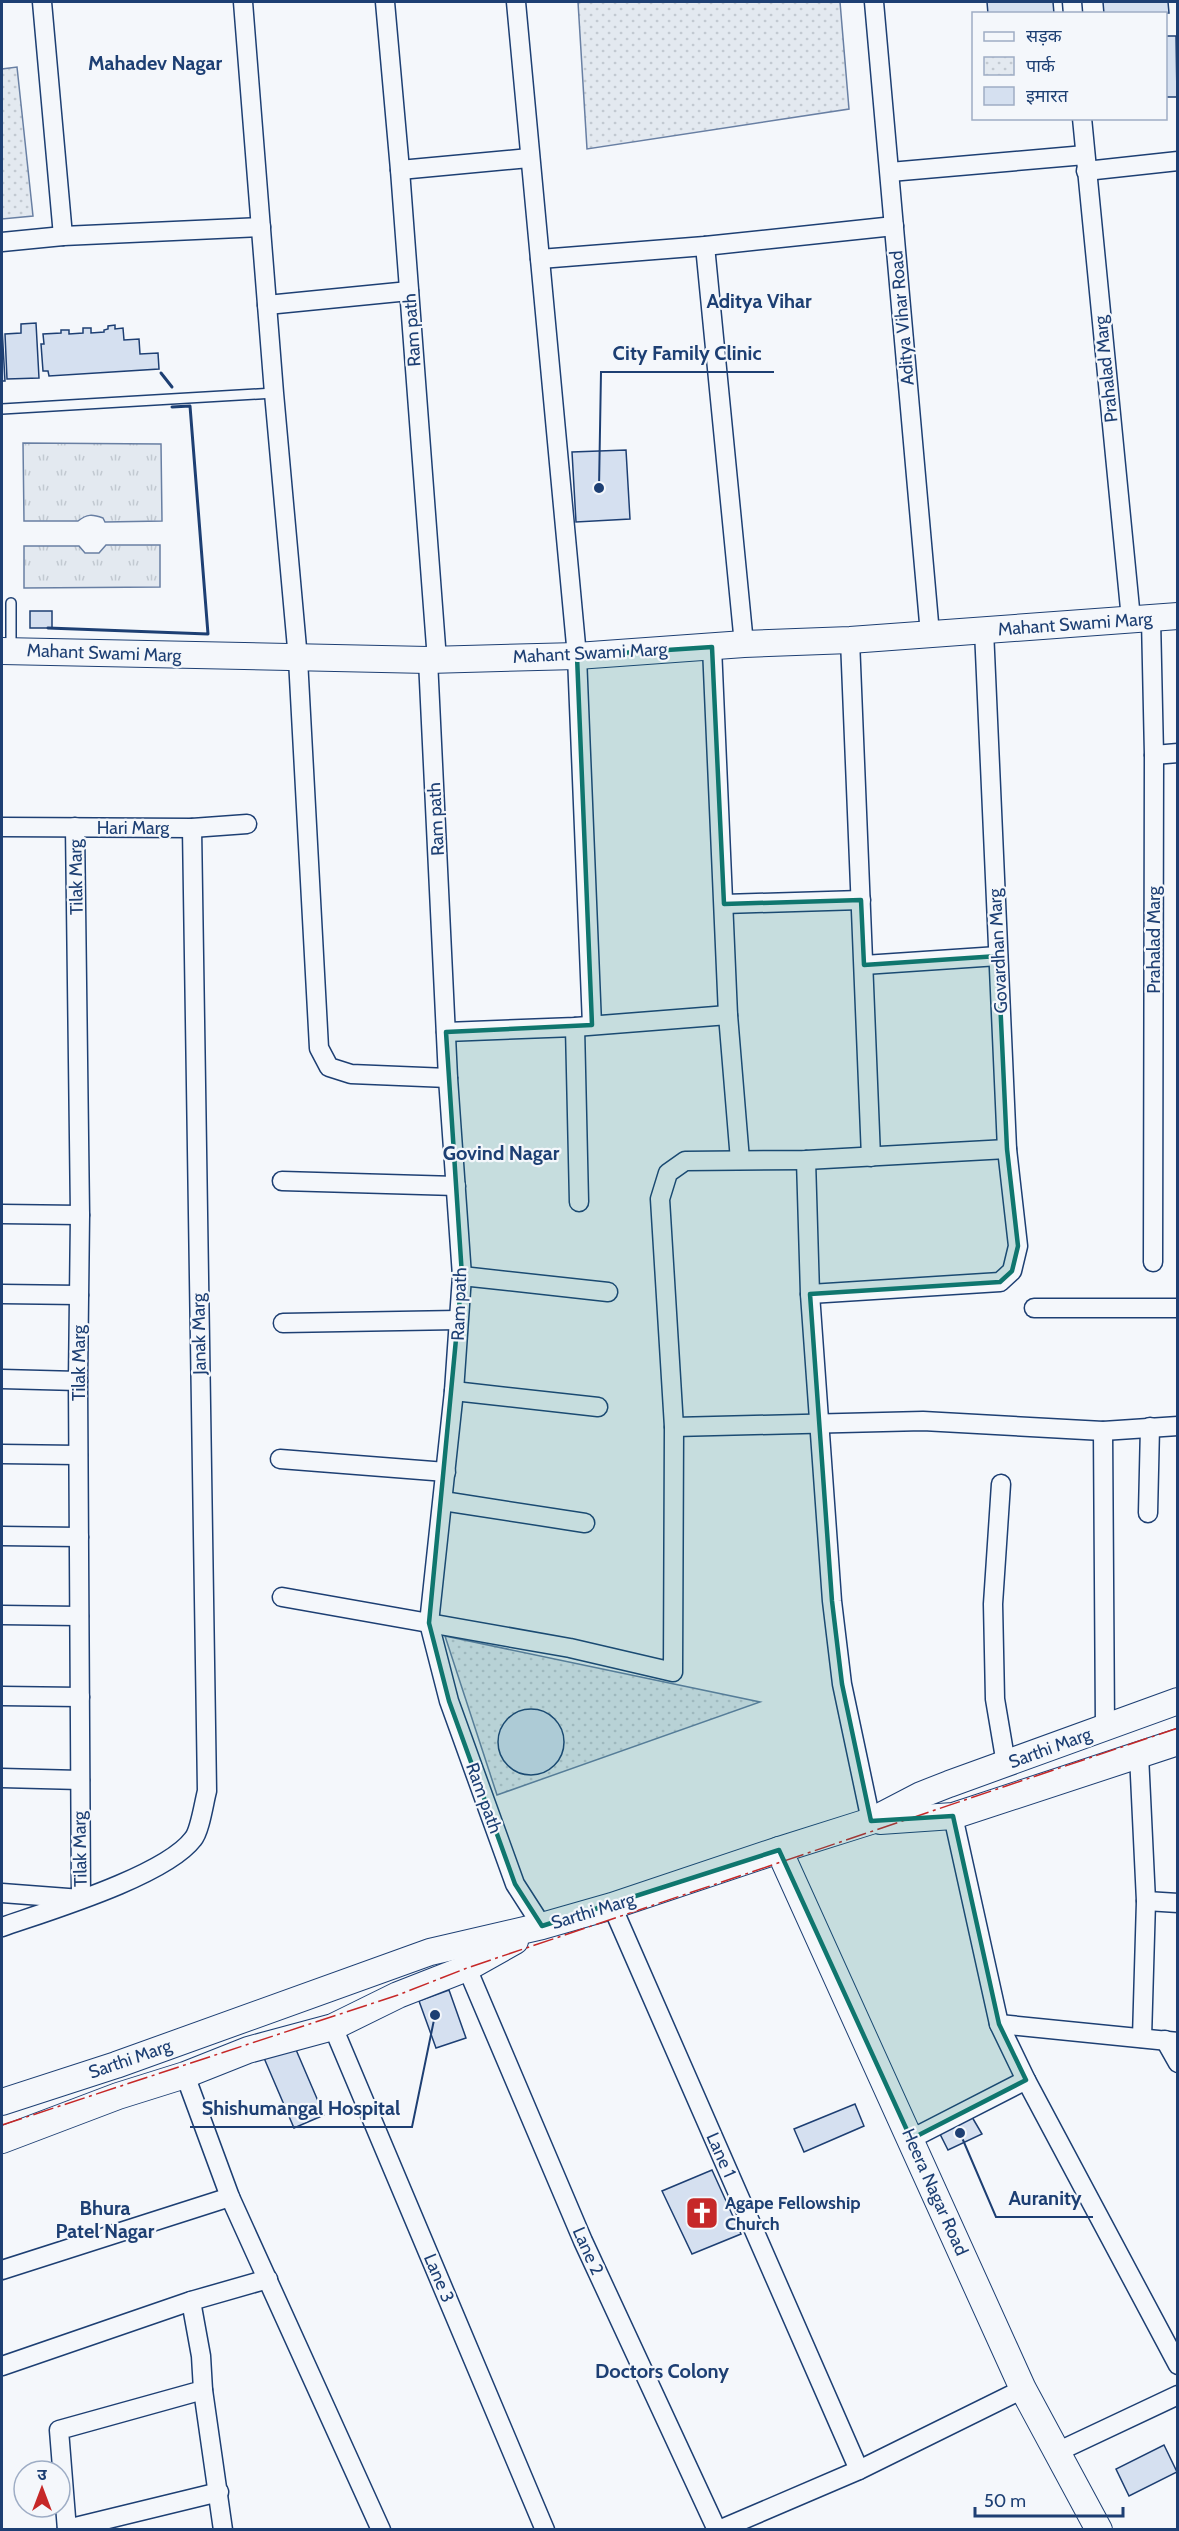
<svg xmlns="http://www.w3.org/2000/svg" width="1179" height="2531" viewBox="0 0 1179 2531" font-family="Cabin,'Noto Sans Devanagari',sans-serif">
<defs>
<pattern id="grass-tufts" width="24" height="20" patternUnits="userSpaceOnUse" patternTransform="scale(1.5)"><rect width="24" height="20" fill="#e3e9f0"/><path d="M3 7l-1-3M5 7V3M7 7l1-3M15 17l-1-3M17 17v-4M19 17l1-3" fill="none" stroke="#c2c9d1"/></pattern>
<pattern id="park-dots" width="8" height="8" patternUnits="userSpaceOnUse" patternTransform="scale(1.5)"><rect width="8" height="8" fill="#e3e9f0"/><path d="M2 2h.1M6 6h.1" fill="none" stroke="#c2c9d1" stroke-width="1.8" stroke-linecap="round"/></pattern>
</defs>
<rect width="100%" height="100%" fill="#f4f7fb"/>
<g fill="url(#grass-tufts)" stroke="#687fa3" stroke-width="1.5">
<path d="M23,443L161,444L162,521L105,522L103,518C92,514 87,514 78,521H24Z"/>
<path d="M106,545H160V587L24,588V546H79L85,553H99Z"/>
</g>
<g fill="url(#park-dots)" stroke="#687fa3" stroke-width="1.5">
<path d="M578,2H840L849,109L587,149Z"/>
<path d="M17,67L33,216L2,219V69Z"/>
<path d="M445,1636L760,1702L497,1795Z"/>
</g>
<g fill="#d5e0f0" stroke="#1d3f73" stroke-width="1.5">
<path d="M987,2H1053L1054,14H988Z"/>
<path d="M1103,2H1168L1169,13L1104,14Z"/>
<path d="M1166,36H1176L1177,97H1166Z"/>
<path d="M36,323L39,378L7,379L5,334L21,333V324Z"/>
<path d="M115,325V329L123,328L124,340L139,339L140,354L158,353L159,369L49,376L48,371H43L41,344H44L43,334L61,333V330H69V334L83,333V328H91V333L104,332V330L108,329V326Z"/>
<path d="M2,327L5,381H2Z"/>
<path d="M626,450L630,519L576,522L572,452Z"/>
<rect x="30" y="611" width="22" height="17"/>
<circle cx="531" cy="1742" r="33"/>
<path d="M449,1990L466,2038L436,2048L419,2001Z"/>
<path d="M294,2045L324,2115L294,2128L264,2058Z"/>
<path d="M855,2104L864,2126L804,2152L794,2129Z"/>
<path d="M972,2117L982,2134L948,2150L939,2132Z"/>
<path d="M712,2170L741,2234L692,2254L662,2191Z"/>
<path d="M1164,2445L1177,2472L1129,2496L1116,2469Z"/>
</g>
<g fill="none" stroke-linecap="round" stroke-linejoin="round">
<defs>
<g id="lane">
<path d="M2,409L274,393"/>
<path d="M11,649V603"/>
</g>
<g id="street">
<path d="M42,2L63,236"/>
<path d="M243,2L274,393L298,659L319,1048L329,1067L351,1074L448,1078"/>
<path d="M385,2L400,170L437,660"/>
<path d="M516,2L577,656L592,1025"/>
<path d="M874,2L930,634"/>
<path d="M1072,2L1073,14"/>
<path d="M1082,118L1131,619"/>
<path d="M400,170L529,158"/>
<path d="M1086,171L1178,161"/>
<path d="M890,172L1085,155"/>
<path d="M2,242L63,236L261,227"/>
<path d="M705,246L744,644"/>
<path d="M540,259L705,246L894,226"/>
<path d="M267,305L409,291"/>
<path d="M1151,619L1154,755L1153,1262"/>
<path d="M850,640L871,1157"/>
<path d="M712,647L728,1015L740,1160"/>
<path d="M428,660L448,1078L462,1276L454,1391L429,1623L449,1701L515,1884L542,1926"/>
<path d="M1154,755L1178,753"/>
<path d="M2,827L192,828L247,824"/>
<path d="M724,904L861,900"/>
<path d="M864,965L998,956"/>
<path d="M575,1027L579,1202"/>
<path d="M446,1032L575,1027L728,1015"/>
<path d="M806,1160L810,1294L832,1601L842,1684L871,1821"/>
<path d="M282,1181L456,1186"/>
<path d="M2,1214L80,1215"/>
<path d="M462,1276L608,1292"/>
<path d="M2,1294L79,1295"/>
<path d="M810,1294L1000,1282L1012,1271L1018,1246L1007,1149L984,630"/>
<path d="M1034,1308H1178"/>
<path d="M283,1323L458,1320"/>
<path d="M2,1379L78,1381"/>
<path d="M454,1391L598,1407"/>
<path d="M674,1427L923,1421L1103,1431L1178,1426"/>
<path d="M1103,1431L1105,1727"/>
<path d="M2,1454L78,1455"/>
<path d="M280,1459L446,1472"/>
<path d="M1001,1484L993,1604L995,1699L1006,1764"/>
<path d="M443,1501L585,1523"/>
<path d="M1148,1513L1150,1427"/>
<path d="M2,1536L79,1537"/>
<path d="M282,1597L570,1648L673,1672L674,1427L660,1199L668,1173L685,1161L806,1160L1007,1149"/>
<path d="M2,1615L79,1616"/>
<path d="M2,1696L80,1697"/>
<path d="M1139,1755L1146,1901L1142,2038"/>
<path d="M2,1778L80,1780"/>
<path d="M953,1816L999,2024L1026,2080L1178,2365"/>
<path d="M2,1893L81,1899L78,1381L80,1215L75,827"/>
<path d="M1146,1901L1178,1903"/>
<path d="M612,1906L859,2470"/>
<path d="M2,1927C48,1911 165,1876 193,1839C200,1831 204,1802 207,1791L192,828"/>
<path d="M467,1968L583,2241L717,2530"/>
<path d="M999,2024L1178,2042"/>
<path d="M333,2027L545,2530"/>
<path d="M1165,2040L1178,2063"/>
<path d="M185,2075L230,2197L381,2530"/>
<path d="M911,2139L1026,2080"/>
<path d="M2,2270L230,2197"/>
<path d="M2,2366L191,2301"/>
<path d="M203,2390L223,2530"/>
<path d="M1057,2452L1178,2395"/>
<path d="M67,2529L219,2492"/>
<path d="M67,2530L59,2430L203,2390L201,2356L191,2301L268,2279"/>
<path d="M719,2530L859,2470L1023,2389"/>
</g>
<g id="secondary">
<path d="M2,651L428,660L577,656L744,644L850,640L1178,616"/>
<path d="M880,1821L953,1816L1178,1742"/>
<path d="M779,1850L1023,2389L1099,2530"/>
<path d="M2,2102L116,2065L430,1952L542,1926L612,1906L779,1850L871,1821L921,1795L949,1784L1178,1701"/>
<path d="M2,2140L118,2096L185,2075L248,2050L333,2027L398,1995L467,1968L515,1941"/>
</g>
</defs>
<use href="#lane" stroke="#1d3f73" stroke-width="12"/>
<use href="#street" stroke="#1d3f73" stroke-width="21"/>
<use href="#secondary" stroke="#1d3f73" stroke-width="28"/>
<use href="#lane" stroke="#f4f7fb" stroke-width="9"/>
<use href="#street" stroke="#f4f7fb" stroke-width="18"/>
<use href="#secondary" stroke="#f4f7fb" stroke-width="26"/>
<g stroke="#1d3f73" stroke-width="3">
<path d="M161,373L172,387"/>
<path d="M48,628L208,634L190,406L172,407"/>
</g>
<path stroke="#c62828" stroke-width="1.5" stroke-dasharray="21 4.5 3 4.5" stroke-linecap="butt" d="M2,2125L398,1995L467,1968L1178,1728"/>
</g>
<path fill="#0f766e" fill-opacity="0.2" stroke="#0f766e" stroke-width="4.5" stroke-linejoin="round" d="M712,647L724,904L861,900L864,965L998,956L1007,1149L1018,1246L1012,1271L1000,1282L810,1294L832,1601L842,1684L871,1821L953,1816L999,2024L1026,2080L911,2139L779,1850L542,1926L515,1884L449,1701L429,1623L462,1276L446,1032L592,1025L577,656Z"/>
<defs>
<symbol id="church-square" viewBox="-11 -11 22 22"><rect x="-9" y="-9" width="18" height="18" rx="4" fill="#c62828" stroke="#f4f7fb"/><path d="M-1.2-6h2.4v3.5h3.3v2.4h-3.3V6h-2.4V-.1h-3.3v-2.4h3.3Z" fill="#fff"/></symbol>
</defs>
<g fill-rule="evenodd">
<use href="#church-square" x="683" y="2194" width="38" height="38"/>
</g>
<g text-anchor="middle" stroke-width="4.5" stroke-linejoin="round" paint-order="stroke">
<g font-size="18" fill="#1d3f73" stroke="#f4f7fb">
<text transform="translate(902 318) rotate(-95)" y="6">Aditya Vihar Road</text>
<text transform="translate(412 330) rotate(-94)" y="6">Ram path</text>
<text transform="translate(1106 369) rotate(-96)" y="6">Prahalad Marg</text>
<text transform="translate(1075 624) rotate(-4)" y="6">Mahant Swami Marg</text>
<text transform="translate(104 653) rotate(2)" y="6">Mahant Swami Marg</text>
<text transform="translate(590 653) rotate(-3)" y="6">Mahant Swami Marg</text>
<text transform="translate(436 819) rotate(-93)" y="6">Ram path</text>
<text x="133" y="834">Hari Marg</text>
<text transform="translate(76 877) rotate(-91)" y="6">Tilak Marg</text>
<text transform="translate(1154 940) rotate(-90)" y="6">Prahalad Marg</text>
<text transform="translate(998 951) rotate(-93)" y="6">Govardhan Marg</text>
<text transform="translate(459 1304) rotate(-88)" y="6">Ram path</text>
<text transform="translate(199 1334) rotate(-91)" y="6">Janak Marg</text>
<text transform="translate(79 1363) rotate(-90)" y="6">Tilak Marg</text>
<text transform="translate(1050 1748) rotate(-20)" y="6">Sarthi Marg</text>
<text transform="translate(484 1798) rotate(70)" y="6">Ram path</text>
<text transform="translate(80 1849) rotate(-91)" y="6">Tilak Marg</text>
<text transform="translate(593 1911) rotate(-17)" y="6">Sarthi Marg</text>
<text transform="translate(130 2059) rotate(-19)" y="6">Sarthi Marg</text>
<text transform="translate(721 2155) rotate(66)" y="6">Lane 1</text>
<text transform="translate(935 2192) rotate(66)" y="6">Heera Nagar Road</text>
<text transform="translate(588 2251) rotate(66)" y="6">Lane 2</text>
<text transform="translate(439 2278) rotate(67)" y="6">Lane 3</text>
</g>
<g font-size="18" font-weight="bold" fill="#1d3f73" stroke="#f4f7fb" text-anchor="start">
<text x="725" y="2209">Agape Fellowship<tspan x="725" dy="21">Church</tspan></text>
</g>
<g font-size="20" font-weight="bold" fill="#1d3f73" stroke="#f4f7fb">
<text x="155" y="70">Mahadev Nagar</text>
<text x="759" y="308">Aditya Vihar</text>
<text x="501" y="1160">Govind Nagar</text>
<text x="105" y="2215">Bhura<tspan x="105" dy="23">Patel Nagar</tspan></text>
<text x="662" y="2378">Doctors Colony</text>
</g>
</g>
<path fill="none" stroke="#1d3f73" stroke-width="2" d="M599 488L601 372H774M435 2015L412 2127H190M960 2133L996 2217H1093"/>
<g fill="#1d3f73" stroke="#f4f7fb" stroke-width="2">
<circle cx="599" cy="488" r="6"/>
<circle cx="435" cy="2015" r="6"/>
<circle cx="960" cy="2133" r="6"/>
</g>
<g font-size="20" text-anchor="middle" font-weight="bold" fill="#1d3f73" stroke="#f4f7fb" stroke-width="4.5" stroke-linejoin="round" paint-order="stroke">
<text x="687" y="360">City Family Clinic</text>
<text x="301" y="2115">Shishumangal Hospital</text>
<text x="1045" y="2205">Auranity</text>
</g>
<rect width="1179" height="2531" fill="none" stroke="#1d3f73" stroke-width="6"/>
<rect x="972" y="12" width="195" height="108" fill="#f4f7fb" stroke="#9eadc5" stroke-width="1.5"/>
<rect x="984" y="32" width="30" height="9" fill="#f4f7fb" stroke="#9eadc5" stroke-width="1.5"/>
<text x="1026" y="42" font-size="18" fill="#1d3f73">सड़क</text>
<rect x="984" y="57" width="30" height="18" fill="url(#park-dots)" stroke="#9eadc5" stroke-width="1.5"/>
<text x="1026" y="72" font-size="18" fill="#1d3f73">पार्क</text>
<rect x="984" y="87" width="30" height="18" fill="#d5e0f0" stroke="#9eadc5" stroke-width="1.5"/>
<text x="1026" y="102" font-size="18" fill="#1d3f73">इमारत</text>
<g transform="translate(42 2489)"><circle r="28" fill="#f4f7fb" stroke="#9eadc5" stroke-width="1.5"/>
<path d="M0-4.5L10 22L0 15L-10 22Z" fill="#c62828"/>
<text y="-9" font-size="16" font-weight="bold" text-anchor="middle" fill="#1d3f73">उ</text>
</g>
<path d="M975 2507v9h148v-9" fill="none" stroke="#1d3f73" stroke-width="3"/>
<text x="984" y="2507" font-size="18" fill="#1d3f73" stroke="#f4f7fb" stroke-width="4.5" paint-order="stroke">50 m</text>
</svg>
